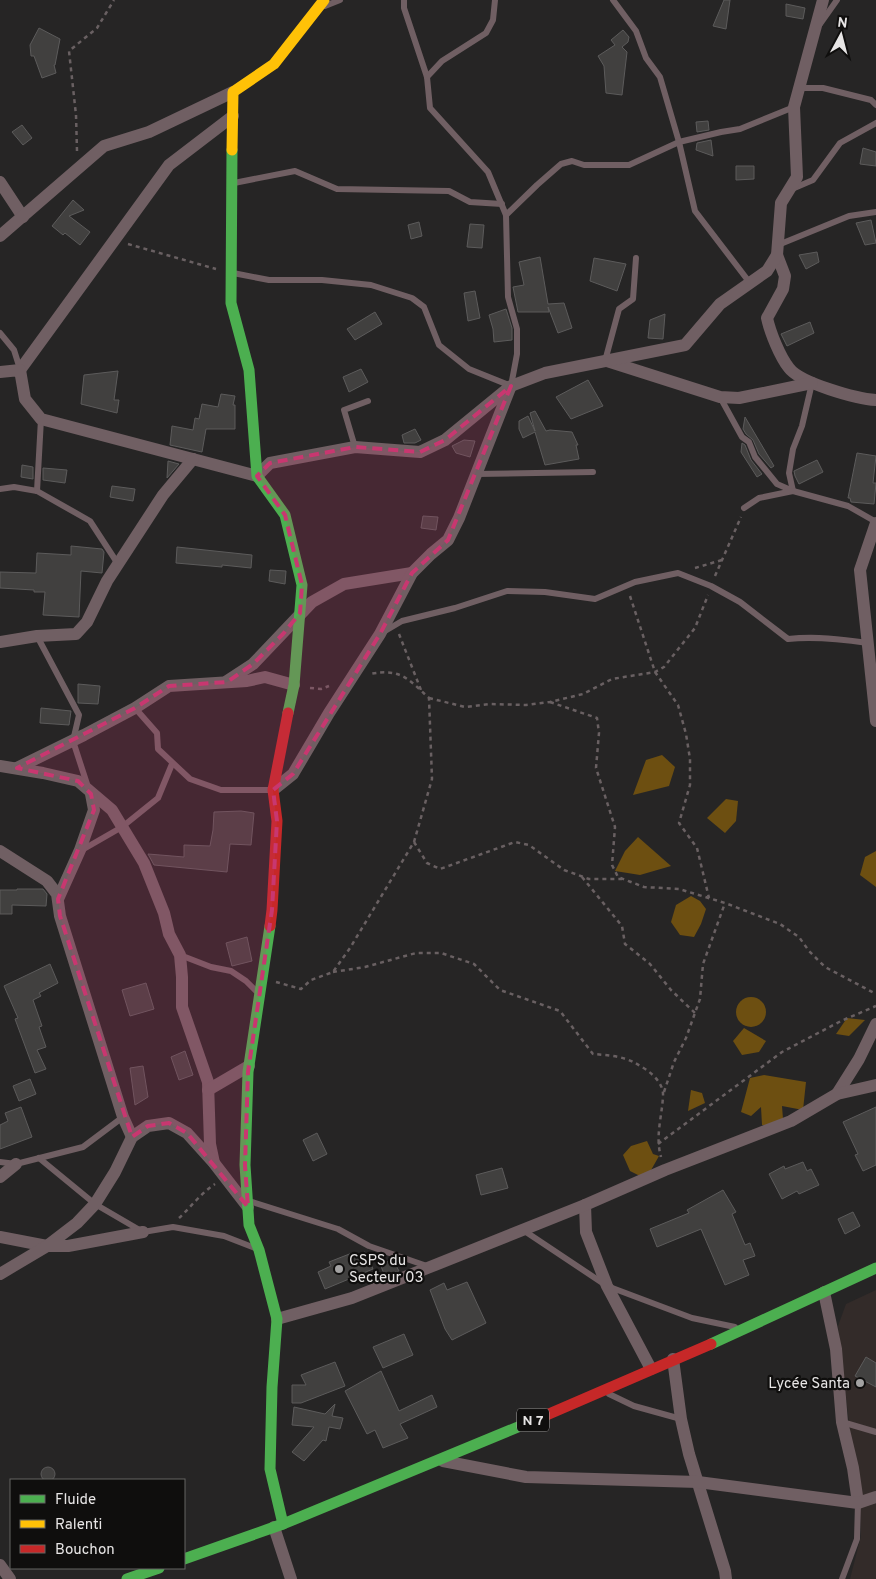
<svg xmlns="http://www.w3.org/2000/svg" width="876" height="1579" viewBox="0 0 876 1579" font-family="Overpass,sans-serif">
<rect width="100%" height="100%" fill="#262525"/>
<path fill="#332b29" d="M876,1290V1579H850L861,1536L860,1489L851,1441L838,1326L846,1304Z"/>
<g fill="#6d4f11">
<path d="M662,755L675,767L669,786L633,795L646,760Z"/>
<path d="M726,799L738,801L736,821L725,833L707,818Z"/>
<path d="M638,837L671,866L640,875L615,871L625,851Z"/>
<path d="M876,851V887L860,875L865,857Z"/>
<path d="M691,896L700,901L706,909L701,924L694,937L680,935L671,922L676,905Z"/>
<circle cx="751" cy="1012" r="15"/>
<path d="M847,1018L865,1020L849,1036L836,1034Z"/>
<path d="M744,1028L766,1041L759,1052L742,1055L733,1041Z"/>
<path d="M764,1075L806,1082L803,1110L782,1106L783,1119L776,1127L762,1125L761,1107L751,1116L741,1112L750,1078Z"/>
<path d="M691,1090L702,1093L705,1103L688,1111Z"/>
<path d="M647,1141L653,1154L659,1156L646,1179L630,1171L623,1155L631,1146Z"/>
</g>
<g fill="#41403f" stroke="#5c5b5b">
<path d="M724,0H730L726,29L713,26Z"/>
<path d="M786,4L805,8L803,19L786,16Z"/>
<path d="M39,28L60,39L55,65H54L56,73L42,78L34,56H31L30,45Z"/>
<path d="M623,30L629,37L628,42L622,47L627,52L622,95L606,93L604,66L598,56L615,45L611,40Z"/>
<path d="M708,121L709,130L697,132L696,122Z"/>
<path d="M22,125L32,138L23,145L12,132Z"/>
<path d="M711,140L713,156L696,150L697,143Z"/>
<path d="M863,148L876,152V166L860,164Z"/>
<path d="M736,166H754V179L736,180Z"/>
<path d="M73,200L84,210L69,216L90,232L80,245L65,233L63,235L52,226Z"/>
<path d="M871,220L876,243L865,245L856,223Z"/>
<path d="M419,222L422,236L411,239L408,225Z"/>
<path d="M470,224L484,225L482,248L467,247Z"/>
<path d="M817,252L819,262L806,269L799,255Z"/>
<path d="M540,257L548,304L564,303L572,328L558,333L548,307L549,312H518L513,287L524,285L519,262Z"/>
<path d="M594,258L626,264L617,291L590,281Z"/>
<path d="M475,291L480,318L468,321L464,293Z"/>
<path d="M506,309L512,328V340L494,342L493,329L489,315Z"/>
<path d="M375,312L382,324L355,340L347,329Z"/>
<path d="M665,314L663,339L648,338L650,320Z"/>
<path d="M810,322L814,333L787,346L781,334Z"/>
<path d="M361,369L368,382L349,392L343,377Z"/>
<path d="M118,371L114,400H119L117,413L81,404L84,375Z"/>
<path d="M588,380L603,406L571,419L556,397Z"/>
<path d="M221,394L235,396L233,405H235V429H206L202,452L170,445L172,426L193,430L195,418L199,419L202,404L218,407Z"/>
<path d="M535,411L546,431L550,430L572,432L578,445H576L579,459L545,465L535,432L523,438L519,429V421L528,416L535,431L530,413Z"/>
<path d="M745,417L774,466L771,468L759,454L753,440L746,434L743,429Z"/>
<path d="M415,429L421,440L415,443H404L402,435Z"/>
<path d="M464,440L475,441L470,457L456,453L452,446Z"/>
<path d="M742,443L745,445L751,460L762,474L757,477L741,452Z"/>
<path d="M857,453L876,456L873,483H876L874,504L851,502L850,498H848Z"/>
<path d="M817,460L823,472L799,484L795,476L794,471Z"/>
<path d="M168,461L179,464L167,478Z"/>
<path d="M22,465L33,467V479L21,477Z"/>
<path d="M43,468L67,470L65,483L43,480Z"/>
<path d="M112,486L135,489L133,501L110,497Z"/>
<path d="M423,516L438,517L436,530L421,528Z"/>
<path d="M71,546L102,549L104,552L102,573L81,571L79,617L43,615L45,592H34V590L0,588V572L35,573H36L37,553L71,555Z"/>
<path d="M177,547L252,555L251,568L222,565V567L176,563Z"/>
<path d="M270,570L286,571L285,584L269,581Z"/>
<path d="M78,684L100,686L98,704L78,703Z"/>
<path d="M41,708L71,711L69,725L40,723Z"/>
<path d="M241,811L254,813L251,845L230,844L227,872L154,865L148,854L184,857V845L210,846L213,830L214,812Z"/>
<path d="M17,889H43L47,894L46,906L12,905V914H0V890H17Z"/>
<path d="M247,937L252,961L232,966L226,943Z"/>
<path d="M50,964L58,983L39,993L41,996L33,1000L42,1026L39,1027L46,1047L37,1050L46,1069L35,1073L15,1019L18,1018L4,986Z"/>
<path d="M146,983L154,1009L130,1016L122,990Z"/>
<path d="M185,1051L193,1075L179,1080L171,1057Z"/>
<path d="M143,1066L148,1097L135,1105L130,1068Z"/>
<path d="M30,1079L36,1094L19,1101L13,1086Z"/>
<path d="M21,1107L32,1137L0,1149V1125L8,1121L5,1113Z"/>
<path d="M876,1107V1165L863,1171L855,1155L858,1154L843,1122Z"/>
<path d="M317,1133L327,1154L313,1161L303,1140Z"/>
<path d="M803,1162L807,1171L811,1169L819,1185L799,1194L797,1191L782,1199L769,1174L784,1166L785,1169Z"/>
<path d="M502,1168L508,1188L481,1195L476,1175Z"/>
<path d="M723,1190L736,1212L732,1214L745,1245L750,1243L755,1256L743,1260L749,1275L725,1285L701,1229L657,1247L650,1229L689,1213L687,1210Z"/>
<path d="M853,1212L860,1226L845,1234L838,1219Z"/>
<path d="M365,1252L373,1269L325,1289L318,1272L331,1266L329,1262L352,1253L354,1257Z"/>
<path d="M393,1260L399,1271L385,1276L380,1264Z"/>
<path d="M467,1282L486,1323L452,1340L445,1329L430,1290L444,1283L447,1290Z"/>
<path d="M404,1334L413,1355L383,1368L373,1347Z"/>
<path d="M866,1357L876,1363V1387L855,1376Z"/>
<path d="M335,1362L345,1386L301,1403H292V1385H306L301,1375Z"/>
<path d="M381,1371L399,1411L432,1395L437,1407L400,1424L408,1438L383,1448L375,1430L367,1434L345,1391Z"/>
<path d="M335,1404L332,1416L343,1418L340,1429L329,1427L326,1441L323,1440L304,1461L292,1452L314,1427L292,1425L294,1407L325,1414Z"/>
<circle cx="48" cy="1474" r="7"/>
</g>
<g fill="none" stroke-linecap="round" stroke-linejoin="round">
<g stroke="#696062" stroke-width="2.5" stroke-dasharray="4 4" stroke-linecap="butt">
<path d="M77,151L76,115L69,51L97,28L114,0"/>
<path d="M128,244L216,269"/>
<path d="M695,568L722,560"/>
<path d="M715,576L741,517"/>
<path d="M630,596L655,672L678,705L686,734L690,759V785L679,823L697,848L709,898"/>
<path d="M399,634L421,690"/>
<path d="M310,688L321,689L329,686"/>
<path d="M429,698L465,707L490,704L526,705L550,702L583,694L612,679L655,672L664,667L695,628L708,595"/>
<path d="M550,702L597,718L599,733L596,768L615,827L612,865L618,877L644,887L679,889L725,903L780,924L799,937L809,951L825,967L876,994"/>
<path d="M414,842L427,863L440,869L515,842L529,845L564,870L589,879H622"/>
<path d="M582,877L622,926L625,944L650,964L671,990L695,1013"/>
<path d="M333,972L365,967L416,953H441L474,964L500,990L560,1011L593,1054C606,1055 623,1056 635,1063C647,1069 664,1081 663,1096C662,1117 655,1136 661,1157"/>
<path d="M276,982L301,989L311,980L333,972L350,948L414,842L432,779L429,698C408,679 401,668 370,674"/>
<path d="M664,1092L674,1062L686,1038L700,999L703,964L725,903"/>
<path d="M658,1144L782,1052L841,1021L876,1006"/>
<path d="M179,1218C191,1207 201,1193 215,1184"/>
</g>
<g stroke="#705f63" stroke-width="6">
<path d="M613,0L636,31L646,58L660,77L679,142L695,211L750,283"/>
<path d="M325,6L340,0"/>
<path d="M820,24L837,0"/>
<path d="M427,77L442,61L486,33L493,20L495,0"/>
<path d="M799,88H823L871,100L876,105"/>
<path d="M234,183L295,171L337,189L449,191L470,202L502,204"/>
<path d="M792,189L813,180L840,143L876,123"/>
<path d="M506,215L537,185L561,164L572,161L584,165H629L679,142L721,132L740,129L794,107"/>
<path d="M778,245L849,216L876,212"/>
<path d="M233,273L269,280H322L371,285L412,298L424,307L439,345L469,369L511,386L517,354V329L508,297L506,215L488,172L430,108L427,77L404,8V0"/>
<path d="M0,333L14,350L20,369"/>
<path d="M605,361L619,309L633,299L636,258"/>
<path d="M720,397L742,437L749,442L755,457L777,484L793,491"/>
<path d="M355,447L344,410L368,401"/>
<path d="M476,474L593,472"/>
<path d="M0,489L14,487L37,491L90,521L118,564"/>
<path d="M37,491L41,419"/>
<path d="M793,491L789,473L793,449L802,426L812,383"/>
<path d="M744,508L759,498L793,491L848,506L876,522"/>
<path d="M385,631L402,621L455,608L507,591L545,592L595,599L635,582L678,573L711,586L740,602L788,639C815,636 841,639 868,643"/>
<path d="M37,636L79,715L73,741L87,784"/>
<path d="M135,708L157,733L158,749L190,779L221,790H272"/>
<path d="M82,850L122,827L158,798L172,764"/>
<path d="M180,955L211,967L231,971L246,981L256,991"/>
<path d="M39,1158L95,1204L143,1232L173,1227L224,1236L255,1248"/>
<path d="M0,1162L16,1164L83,1147L123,1117"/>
<path d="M249,1201L338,1229L369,1246L427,1266"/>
<path d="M523,1230L607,1286L692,1318L735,1327"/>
<path d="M609,1394L634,1406L681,1419"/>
<path d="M842,1422L876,1432"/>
<path d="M842,1579L857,1539L858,1503"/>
</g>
<g stroke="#705f63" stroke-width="12">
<path d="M0,182L23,217"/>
<path d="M0,236L104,146L149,132L233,92"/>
<path d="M777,255L785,276L783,289L767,318C770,332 780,357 789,368C800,383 857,399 876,400"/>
<path d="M607,361L720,397L739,398L812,383"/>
<path d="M20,370L169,165L233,116"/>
<path d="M0,372L20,370L25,399L41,419L257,476L270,463L355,447L420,452L445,440L511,386L545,373L685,345L720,304L767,271L777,255L781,203L797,177L794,107L823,0"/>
<path d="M876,523L860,570L876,721"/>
<path d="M0,642L37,636L76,634L87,622L107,581L163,495L193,459"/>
<path d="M227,681L253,664L312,602L344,584L412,573"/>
<path d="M0,766L43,773L78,781L112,810L144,863L164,913L169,934L180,955L182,977V1007L208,1082L210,1144L214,1163"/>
<path d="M17,768L84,735L135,708L169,686L247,681L265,677L294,685"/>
<path d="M273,790L293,774L329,713L380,634L412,573L431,554L448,540L459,518L510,388"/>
<path d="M0,851L47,881L57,894L60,916L123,1117L132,1137"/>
<path d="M58,899L80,850L94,810L91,794"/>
<path d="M208,1090L249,1066"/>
<path d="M837,1094L859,1059L876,1024"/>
<path d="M0,1177L16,1164"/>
<path d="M585,1205L586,1232L607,1286L651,1369"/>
<path d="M0,1237L47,1246L77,1223L95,1204L115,1172L132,1137L148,1126L169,1123L187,1133L214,1163L248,1207"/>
<path d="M0,1274L47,1246H68L143,1232"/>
<path d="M824,1292L836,1349L842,1422L853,1468L858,1503"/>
<path d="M277,1319L352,1298L430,1267L585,1205L665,1170L791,1121L837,1094L876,1085"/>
<path d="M673,1359L681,1419L689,1454L725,1571L726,1579"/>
<path d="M443,1461L526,1477L698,1482L858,1503L876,1497"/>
<path d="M274,1527L291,1579"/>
<path d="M0,1565L10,1579"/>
</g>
<g stroke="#4caf50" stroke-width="11">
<path d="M232,150L231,303L249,370L257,476L285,515L302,585L294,685L288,713"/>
<path d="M270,926L248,1072L245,1165L249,1225L259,1250L277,1319L272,1387L270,1469L283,1524"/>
<path d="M711,1344L876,1268"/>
<path d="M184,1559L283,1524L535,1420"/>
<path d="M127,1579L159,1568"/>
</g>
<path stroke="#ffc107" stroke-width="11" d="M232,150L233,92L274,64L324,0"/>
<g stroke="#c62828" stroke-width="11">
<path d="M270,926L272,910L277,821L273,790L288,713"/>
<path d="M535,1420L711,1344"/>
</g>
</g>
<path fill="#c83770" fill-opacity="0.2" stroke="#c83770" stroke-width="4" stroke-dasharray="10 6" stroke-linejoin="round" d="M511,386L448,540L412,573L380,634L293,774L273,790L277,821L272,910L248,1072L245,1165L248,1207L187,1133L169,1123L148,1126L132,1137L60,916L58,899L94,810L91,794L78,781L17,768L135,708L169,686L227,682L253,664L283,634L300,613L302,585L285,515L257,476L270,463L355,447L420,452L445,440Z"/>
<g fill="#a3a2a2" stroke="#0f0e0d" stroke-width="2">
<circle cx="339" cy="1269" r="5"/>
<circle cx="860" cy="1383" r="5"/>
</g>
<g text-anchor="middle" stroke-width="4.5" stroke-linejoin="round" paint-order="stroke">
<rect fill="#0f0e0d" stroke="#a6a4a4" stroke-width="1" x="517" y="1408.5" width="32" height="23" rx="4"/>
<g font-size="14" font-weight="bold" fill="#e7e5e5">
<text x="533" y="1425">N 7</text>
</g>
<g font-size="15" fill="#e7e5e5" stroke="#0f0e0d" text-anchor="start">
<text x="349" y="1265">CSPS du<tspan x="349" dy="17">Secteur 03</tspan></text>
<text x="850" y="1388" text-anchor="end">Lycée Santa</text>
</g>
</g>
<rect x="10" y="1479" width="175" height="90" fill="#0f0e0d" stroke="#656463"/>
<rect x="20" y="1495" width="25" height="8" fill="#4caf50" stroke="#656463"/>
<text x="55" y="1504" font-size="15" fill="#e7e5e5">Fluide</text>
<rect x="20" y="1520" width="25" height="8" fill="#ffc107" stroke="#656463"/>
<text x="55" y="1529" font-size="15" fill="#e7e5e5">Ralenti</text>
<rect x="20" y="1545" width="25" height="8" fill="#c62828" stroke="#656463"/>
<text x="55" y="1554" font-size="15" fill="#e7e5e5">Bouchon</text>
<g transform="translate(841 35) rotate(7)" stroke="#0f0e0d" stroke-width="4" paint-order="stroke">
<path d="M0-4L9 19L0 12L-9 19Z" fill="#e7e5e5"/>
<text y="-8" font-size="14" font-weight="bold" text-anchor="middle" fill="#e7e5e5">N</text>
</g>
</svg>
